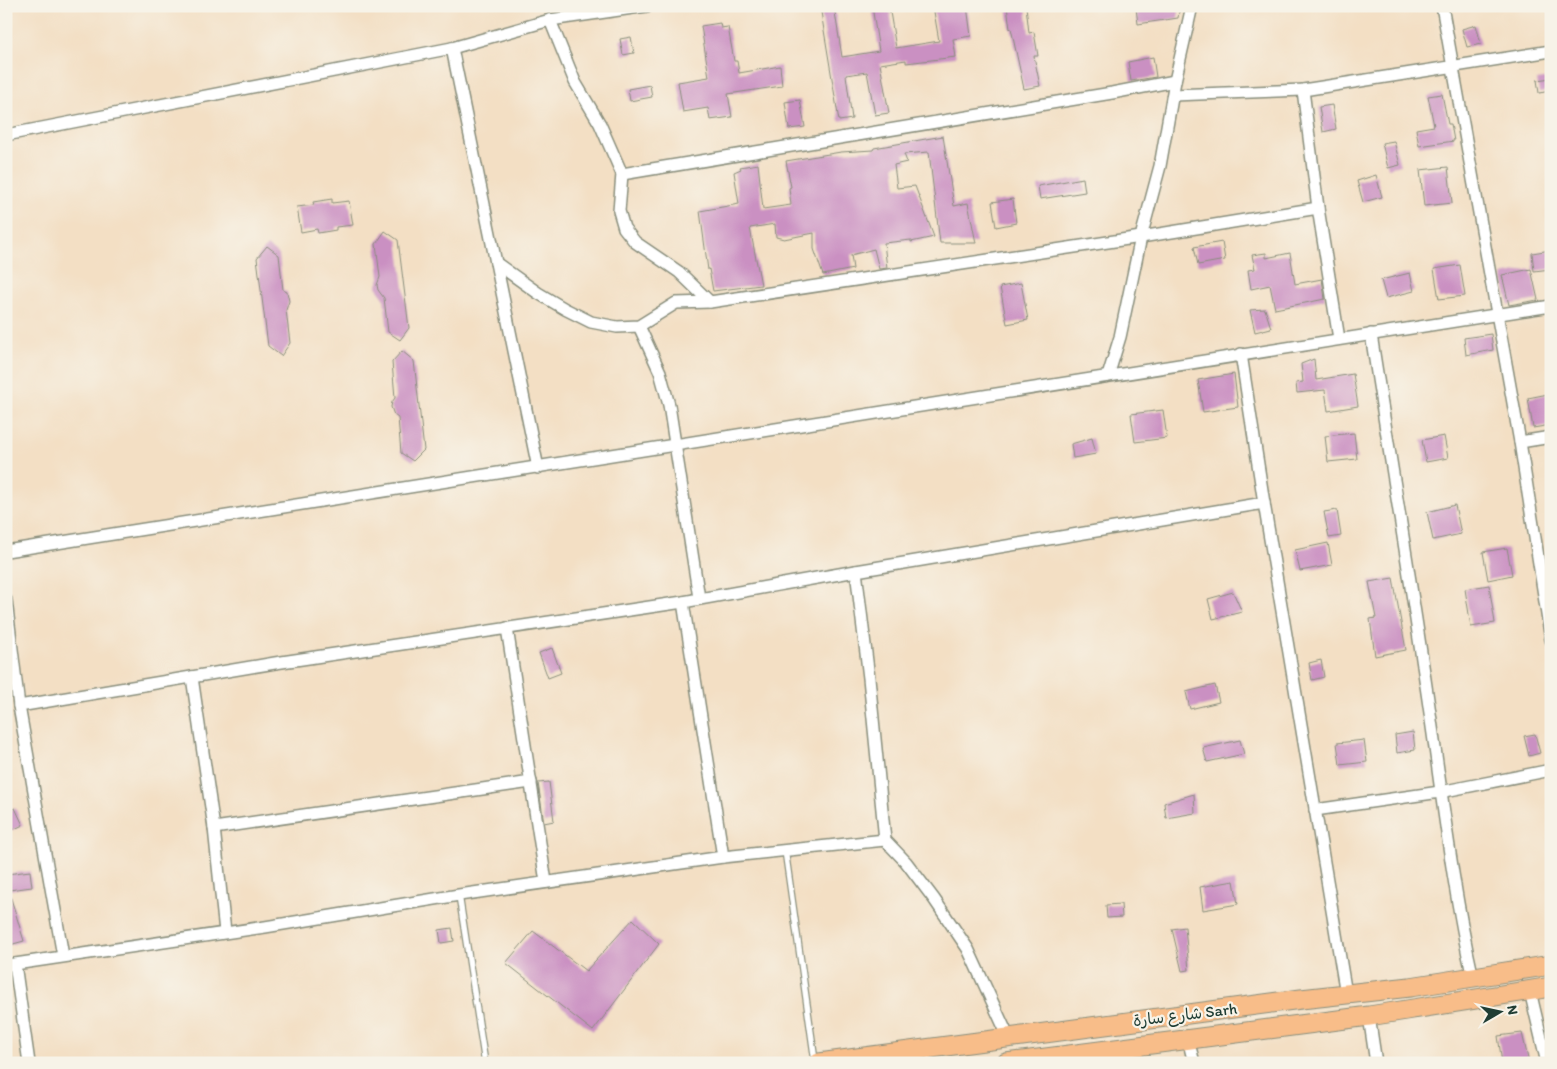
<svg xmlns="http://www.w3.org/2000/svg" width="1557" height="1069" viewBox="0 0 1557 1069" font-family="Itim,'Playpen Sans Arabic',sans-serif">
<rect width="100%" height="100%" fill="#f7f3e8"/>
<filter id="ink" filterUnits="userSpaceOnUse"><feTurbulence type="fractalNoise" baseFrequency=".02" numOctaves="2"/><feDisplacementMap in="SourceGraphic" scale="10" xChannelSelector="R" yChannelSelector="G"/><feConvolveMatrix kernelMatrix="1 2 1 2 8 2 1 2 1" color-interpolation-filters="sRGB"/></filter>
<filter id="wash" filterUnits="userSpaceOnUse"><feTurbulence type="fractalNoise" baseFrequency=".0096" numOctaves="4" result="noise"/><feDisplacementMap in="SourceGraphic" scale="20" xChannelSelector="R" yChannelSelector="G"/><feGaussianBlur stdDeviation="1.12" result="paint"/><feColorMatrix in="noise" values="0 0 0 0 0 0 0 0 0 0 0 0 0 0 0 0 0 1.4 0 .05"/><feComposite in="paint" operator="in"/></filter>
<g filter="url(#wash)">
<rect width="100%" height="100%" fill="#f3dfc4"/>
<g id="blocks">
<g fill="#ca90c2">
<path d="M820,6H834L842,57L879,51L872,6H889L896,48L939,41L933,6H967L971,36L953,39L956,57L906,63V60L880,64L889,113L875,115L867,72L846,75L852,119L839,121Z"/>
<path d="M1007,6H1026L1029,33L1034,32L1038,56H1034L1040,86L1024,89L1011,28L1010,29Z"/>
<path d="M1149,6H1180L1178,18L1138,24L1136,8Z"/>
<path d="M720,23L721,28L728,27L734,61H737L739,73L780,66L782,86L728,94L732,117L710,120L708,108L683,112L678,82L709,77L701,26Z"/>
<path d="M1476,25L1481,44L1467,47L1462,29Z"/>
<path d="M631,37L634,53L623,55L620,39Z"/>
<path d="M1153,57L1156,77L1131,81L1128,62Z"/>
<path d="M1551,78V91L1539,93L1537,80Z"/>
<path d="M650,85L652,97L630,101L628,89Z"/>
<path d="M1442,94L1448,124H1451L1454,141L1419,146L1416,129L1434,126L1428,96Z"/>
<path d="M800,100L805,127L789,129L785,102Z"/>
<path d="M1332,105L1336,129L1323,132L1319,107Z"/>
<path d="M943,136L954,206L968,203L976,243H940L929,152L904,154L907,162L894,165L897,188L915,186L934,237L911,242V240L884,243L887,268L879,269L874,249L851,255L853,269L823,275L814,249V233L784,239L776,237L775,224L750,228L761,285L713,291L709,269L708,270L700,211L739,204L734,172L741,169L740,167L758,164L763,209L791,205L789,188L791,187L786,161L841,152L873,150L874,148Z"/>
<path d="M1394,141L1400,165L1388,168L1382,143Z"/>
<path d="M1448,167L1452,203L1424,206L1420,170Z"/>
<path d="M1376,175L1382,197L1363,202L1357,181Z"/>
<path d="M1083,178L1085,192L1040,199L1038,186Z"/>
<path d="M332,199V203L349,201L353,225L336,227V230L318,233L317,229L301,232L297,207L314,205L313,202Z"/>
<path d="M1013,199L1016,223L996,227L992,202Z"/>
<path d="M385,231L398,240L409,328L400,340L388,332L384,298L378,290L377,285L380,277L376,244Z"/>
<path d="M1222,242L1225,260L1198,265L1194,247Z"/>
<path d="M267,246L279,255L283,290L287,292L289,301L286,310L290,343L281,356L268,346L257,258Z"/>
<path d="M1551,250V269L1534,271L1532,253Z"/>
<path d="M1266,253V258L1290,253L1295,284L1322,279L1325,299L1275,309L1270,285L1251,289L1248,270L1255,269L1252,255Z"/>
<path d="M1460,265L1465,296L1439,299L1434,269Z"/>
<path d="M1531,269L1538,300L1509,305L1502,275Z"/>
<path d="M1410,273L1414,291L1386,298L1381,280Z"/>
<path d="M1021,283L1028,320L1007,324L1000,287Z"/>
<path d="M1265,309L1271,328L1255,332L1250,310Z"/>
<path d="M1491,334L1493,350L1466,355L1464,338Z"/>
<path d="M402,351L414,361L424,450L413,461L401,453L398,418L394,415L391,407L392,402L395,398L392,362Z"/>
<path d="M1314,359L1316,380L1353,374L1358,406L1328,411L1325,390L1297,393L1296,383L1303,382L1301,364Z"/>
<path d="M1234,374L1238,407L1203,412L1198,380Z"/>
<path d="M1548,394L1551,409V425L1533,428L1528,398Z"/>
<path d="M1163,410L1167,438L1135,442L1131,414Z"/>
<path d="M1354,433L1357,459L1328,462L1325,436Z"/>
<path d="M1444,436L1448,458L1426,462L1422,440Z"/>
<path d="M1092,438L1096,454L1073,458L1071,444Z"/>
<path d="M1455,505L1461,534L1433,540L1427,512Z"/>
<path d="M1337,510L1341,536L1329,538L1324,512Z"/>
<path d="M1328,543L1332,565L1300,571L1295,550Z"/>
<path d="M1507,548L1512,575L1488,580L1483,552Z"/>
<path d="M1393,578L1406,650L1375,656L1370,619L1376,618L1369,582Z"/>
<path d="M1489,585L1495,623L1471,627L1465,589Z"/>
<path d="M1233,592L1242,612L1213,619L1208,599Z"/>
<path d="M552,648L561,673L548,678L539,653Z"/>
<path d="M1321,660L1324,677L1312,680L1309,663Z"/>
<path d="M1215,685L1219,702L1190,709L1186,692Z"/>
<path d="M1413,732L1415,750L1397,753L1395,735Z"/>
<path d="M1535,734L1540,753L1529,756L1524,736Z"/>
<path d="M1240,740L1244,754L1207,762L1203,748Z"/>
<path d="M1364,740L1367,762L1340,765L1337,743Z"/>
<path d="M549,782L554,821L544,823L538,783Z"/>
<path d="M1194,794L1195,813L1166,818L1164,803Z"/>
<path d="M15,808L23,825L6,833V812Z"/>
<path d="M30,871L32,887L9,890L7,874Z"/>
<path d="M1234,881L1238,904L1203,910L1200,887Z"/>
<path d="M6,892H9L24,941L6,946Z"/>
<path d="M1121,904L1122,917L1107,918L1106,905Z"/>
<path d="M633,919L659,944L593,1031L506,963L533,931L586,971Z"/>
<path d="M1185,927L1189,970L1182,971L1172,929Z"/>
<path d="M452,928L454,941L441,943L439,930Z"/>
<path d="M1522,1033L1529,1063H1502L1498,1036Z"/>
</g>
</g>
</g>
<g filter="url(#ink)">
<use href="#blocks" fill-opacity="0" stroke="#898e7c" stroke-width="1"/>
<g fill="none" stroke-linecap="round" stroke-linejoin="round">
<defs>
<g id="service">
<path d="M785,850L815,1061"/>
<path d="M459,895L485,1063"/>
</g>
<g id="minor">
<path d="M1442,6L1520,442L1551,640"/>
<path d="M550,20L575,82L600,124L622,174L619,211L624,228L635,242L679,272L710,302"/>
<path d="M452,48L538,468"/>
<path d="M1303,90L1318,208L1339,339"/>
<path d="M1173,95L1303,90L1551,51"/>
<path d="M6,135L452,48L550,20L647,6"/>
<path d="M622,174L1112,93L1175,81"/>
<path d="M496,263L538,293L565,309L591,322L617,327L639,326L676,303L710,302L1141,237L1318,208"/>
<path d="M639,326L660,372L669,405L699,598"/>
<path d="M1371,334C1389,452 1409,569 1426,686C1441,784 1451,882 1473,978"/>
<path d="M1241,354L1264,503L1346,994"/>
<path d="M1108,376L1120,337L1141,237L1160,166L1175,81L1192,6"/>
<path d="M1520,442L1551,437"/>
<path d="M6,551L1551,306"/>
<path d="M856,571L869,678L885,840L906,862L934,899L968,949L1008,1036"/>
<path d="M6,600L19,706L63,956"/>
<path d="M683,602L723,857"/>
<path d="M507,628L546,882"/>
<path d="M192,677L214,828L225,932"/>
<path d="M19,706L275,663L683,602L856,571L1264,503"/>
<path d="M1315,810L1440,792L1551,770"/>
<path d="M214,828L531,782"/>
<path d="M15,964L265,927L459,895L723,857L885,840"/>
<path d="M6,965L15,964L29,1063"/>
<path d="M1530,991L1547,1063"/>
<path d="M1369,1016L1376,1063"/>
<path d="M1188,1039L1194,1063"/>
</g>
<g id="trunk">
<path d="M819,1063L1301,999L1410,987L1551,965"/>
<path d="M1006,1063L1369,1016L1551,987"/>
</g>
</defs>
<use href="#service" stroke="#898e7c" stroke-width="8"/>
<use href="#minor" stroke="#898e7c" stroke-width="14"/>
<use href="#trunk" stroke="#898e7c" stroke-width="21"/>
<use href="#service" stroke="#fff" stroke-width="5.5"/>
<use href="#minor" stroke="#fff" stroke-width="11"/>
<use href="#trunk" stroke="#f8bd89" stroke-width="19"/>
</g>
</g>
<g text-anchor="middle" stroke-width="4.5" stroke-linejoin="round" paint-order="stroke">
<g font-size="16" fill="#1f3d34" stroke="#f7f3e8">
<text transform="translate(1185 1014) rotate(-7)" y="6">شارع سارة Sarh</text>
</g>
</g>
<rect width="1557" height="1069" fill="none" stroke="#f7f3e8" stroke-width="25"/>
<g transform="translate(1500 1012) rotate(81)" stroke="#f7f3e8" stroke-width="4" paint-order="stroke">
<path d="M0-4L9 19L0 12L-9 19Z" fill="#1f3d34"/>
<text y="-8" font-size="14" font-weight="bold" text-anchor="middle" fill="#1f3d34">N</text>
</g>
</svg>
